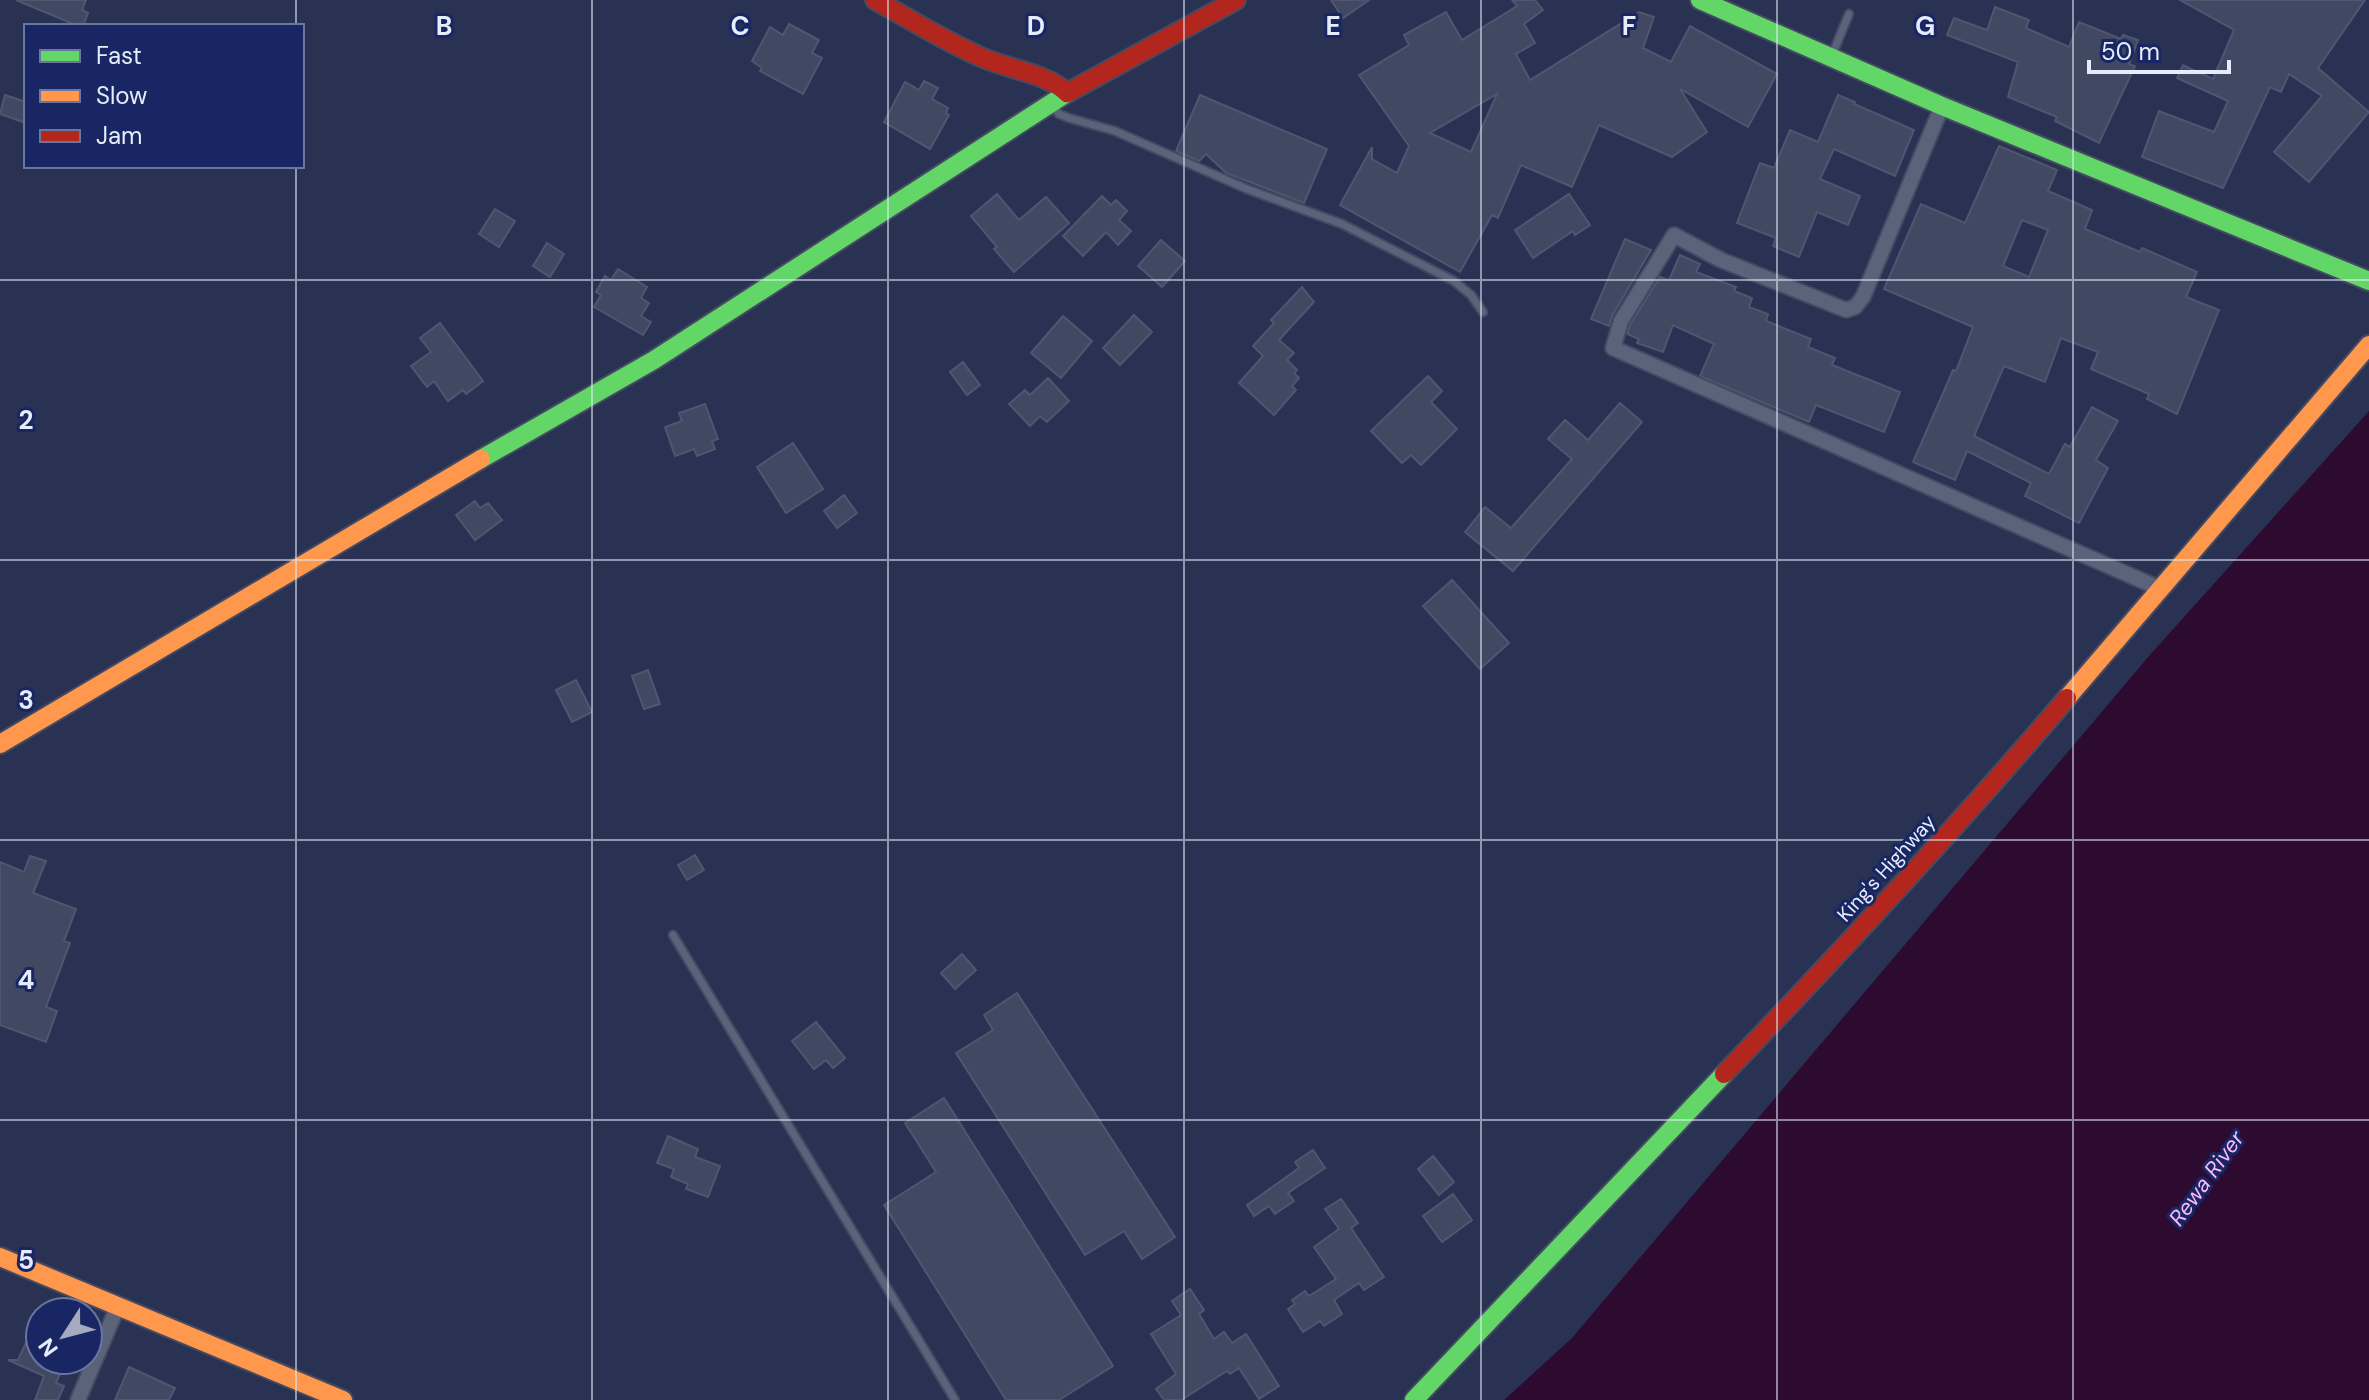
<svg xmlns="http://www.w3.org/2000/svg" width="2369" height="1400" viewBox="0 0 2369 1400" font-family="'DM Sans',sans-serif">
<rect width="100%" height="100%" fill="#293252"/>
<path fill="#2d0b30" d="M2369,411V1400H1504L1572,1338L2149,656Z"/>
<g fill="#414862" stroke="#4e5671" stroke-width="2" fill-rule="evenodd">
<path d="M16,0H86L82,10L88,13L83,26H78Z"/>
<path d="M1331,0H1369L1343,18Z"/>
<path d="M1512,0H1535L1543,10L1524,24L1535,43L1516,54L1530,80L1639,12L1654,17L1643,48L1671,62L1690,26L1777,74L1748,127L1680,89L1707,132L1672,157L1599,125L1572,187L1521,165L1498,218L1492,215L1460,272L1340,205L1372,147V159L1397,173L1409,146L1359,75L1409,45L1404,35L1446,12L1462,40L1517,6ZM1497,94L1471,152L1430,133Z"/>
<path d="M2180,0H2365L2318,68L2369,112L2309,182L2274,152L2322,96L2289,74L2281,92L2270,87L2223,188L2142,157L2159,111L2214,132L2228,101L2177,78L2183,65L2213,79L2234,30Z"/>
<path d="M1995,7L2029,20L2026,28L2069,47L2079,22L2121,39L2123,35L2138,40L2129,64L2135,66L2099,143L2055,121L2057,117L2008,97L2018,62L1947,35L1954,18L1987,30Z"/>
<path d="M789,24L819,40L812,53L822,58L803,94L760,71L762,68L752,61L770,27L783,35Z"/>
<path d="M924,81L938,88L932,99L948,108L946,113L949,115L930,149L884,122L905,82L919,90Z"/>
<path d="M5,95L26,102V123L0,114Z"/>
<path d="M1200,95L1327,149L1304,203L1226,173L1206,154L1199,161L1176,151Z"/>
<path d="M1838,95L1855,102L1854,104L1914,130L1895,176L1834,149L1820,179L1860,196L1848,225L1817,212L1799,257L1773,246L1776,238L1737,223L1760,163L1774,168L1790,130L1818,142Z"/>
<path d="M1999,146L2057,170L2048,191L2092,210L2085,229L2140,252L2142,248L2197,272L2186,297L2219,310L2177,414L2147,399L2149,394L2091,369L2098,352L2061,338L2045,382L2004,366L1974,436L2049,474L2065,444L2070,447L2092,407L2118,421L2096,460L2108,468L2079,523L2025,496L2031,483L1967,451L1955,480L1913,462L1953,370L1956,371L1973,327L1884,289L1921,204L1965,223ZM2022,220L2048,230L2029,277L2003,266Z"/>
<path d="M997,194L1019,220L1046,197L1069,223L1014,272L994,249L997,247L971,216Z"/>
<path d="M1569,194L1590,225L1575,235L1573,231L1533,258L1515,230Z"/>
<path d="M1102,196L1111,205L1116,200L1127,211L1119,220L1131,231L1118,245L1106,232L1083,256L1063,236Z"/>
<path d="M495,209L515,221L499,247L479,234Z"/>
<path d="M1625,239L1651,250L1612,316L1609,326L1591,319Z"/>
<path d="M1161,240L1185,261L1162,287L1138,266Z"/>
<path d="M547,243L564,254L550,277L533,266Z"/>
<path d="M1680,255L1700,264L1696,272L1736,287L1734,291L1752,298L1749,307L1768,314L1766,321L1811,339L1808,347L1835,358L1832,365L1900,392L1884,432L1816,405L1809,422L1700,376L1714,344L1673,325L1663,352L1637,343L1639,339L1627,334L1630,325L1660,277L1669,280Z"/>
<path d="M618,269L647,287L641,298L649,303L641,316L651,322L643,335L594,307L601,295L596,292L605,276L611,280Z"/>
<path d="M1302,287L1314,302L1279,340L1294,353L1287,360L1297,370L1294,373L1299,378L1292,386L1296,390L1274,415L1239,383L1263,356L1253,346L1274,323L1271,320Z"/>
<path d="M1134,315L1152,332L1120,365L1103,348Z"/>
<path d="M1063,316L1092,341L1061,378L1031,353Z"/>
<path d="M440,323L483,381L466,394L463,390L448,401L434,381L427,387L411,366L431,352L420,338Z"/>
<path d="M963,362L980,385L967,395L950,372Z"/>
<path d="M1428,376L1442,391L1431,402L1457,429L1421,465L1411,455L1402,463L1371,431Z"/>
<path d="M1048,378L1069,401L1047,422L1040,416L1030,426L1009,404L1025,390L1030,395Z"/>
<path d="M1620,403L1642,422L1513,571L1465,532L1485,507L1511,528L1572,459L1548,439L1565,420L1588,440Z"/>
<path d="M705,404L718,439L712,441L715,449L697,456L694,449L675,456L665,427L682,421L679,413Z"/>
<path d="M793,443L823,489L786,513L757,467Z"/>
<path d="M844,495L857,513L837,528L824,511Z"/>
<path d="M475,501L480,508L488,503L502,520L475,540L456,515Z"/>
<path d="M1452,580L1509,643L1480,669L1423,606Z"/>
<path d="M648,670L660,704L644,709L632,676Z"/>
<path d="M576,680L592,712L572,722L556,690Z"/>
<path d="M695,855L704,870L687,880L678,865Z"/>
<path d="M30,856L46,861L33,893L76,909L64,941L70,943L46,1007L57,1011L46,1042L0,1025V862L24,872Z"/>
<path d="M962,954L976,970L955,989L941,973Z"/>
<path d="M1017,993L1175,1237L1142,1259L1124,1231L1085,1255L956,1053L993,1030L984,1015Z"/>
<path d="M816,1022L845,1058L833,1068L826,1060L814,1069L792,1041Z"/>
<path d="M944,1098L1113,1366L1059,1400H1006L884,1205L936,1172L905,1123Z"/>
<path d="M668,1136L698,1149L695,1157L720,1166L708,1197L686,1189L688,1184L671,1177L674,1169L657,1163Z"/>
<path d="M1313,1150L1325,1168L1288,1193L1294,1201L1275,1214L1269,1206L1254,1216L1247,1205L1299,1168L1295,1162Z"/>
<path d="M1433,1156L1454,1182L1439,1195L1418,1169Z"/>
<path d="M1453,1194L1472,1220L1442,1242L1423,1216Z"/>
<path d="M1341,1199L1358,1223L1351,1228L1384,1277L1364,1290L1359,1283L1334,1300L1342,1314L1324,1326L1320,1321L1303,1332L1288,1309L1295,1304L1292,1300L1305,1291L1309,1296L1336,1279L1314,1247L1339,1229L1325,1209Z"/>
<path d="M1190,1289L1204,1310L1199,1314L1214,1339L1224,1332L1232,1343L1246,1334L1279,1386L1259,1399L1239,1368L1230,1374L1227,1371L1181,1400H1164L1156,1389L1176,1374L1151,1334L1181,1315L1172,1301Z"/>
<path d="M40,1312V1360H66L56,1383L64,1386L58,1400H35L44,1376L8,1360H18Z"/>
<path d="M129,1367L175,1388L169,1400H115Z"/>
</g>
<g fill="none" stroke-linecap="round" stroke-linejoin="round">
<defs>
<g id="lane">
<path d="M1832,55L1849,14"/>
<path d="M1053,107L1059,114L1069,118L1115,131L1247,189L1342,224L1454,281L1471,295L1483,312"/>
<path d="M673,935L955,1400"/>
</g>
<g id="street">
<path d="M1942,106L1863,297L1855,307L1846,310L1721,260L1674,235L1621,321L1613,348L2161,589"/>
<path d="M78,1400L118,1306"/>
</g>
<g id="fast">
<path d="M1700,0L1942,106L2369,281"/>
<path d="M481,459L654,360L1067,93"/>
<path d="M1414,1400L1724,1074"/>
</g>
<g id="slow">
<path d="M2067,698L2369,345"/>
<path d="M0,744L481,459"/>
<path d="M0,1257L343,1400"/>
</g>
<g id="jam">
<path d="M875,0C910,19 944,41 981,57C1007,69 1049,74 1067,93L1236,0"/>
<path d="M1724,1074C1841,952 1957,827 2067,698"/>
</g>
</defs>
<use href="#lane" stroke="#444a62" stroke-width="11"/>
<use href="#street" stroke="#444a62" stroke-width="18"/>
<use href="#fast" stroke="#444a62" stroke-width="22"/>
<use href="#slow" stroke="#444a62" stroke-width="22"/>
<use href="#jam" stroke="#444a62" stroke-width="22"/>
<use href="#lane" stroke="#5b637b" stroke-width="7"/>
<use href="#street" stroke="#5b637b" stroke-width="14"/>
<use href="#fast" stroke="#63d668" stroke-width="18"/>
<use href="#slow" stroke="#ff974d" stroke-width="18"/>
<use href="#jam" stroke="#b3261e" stroke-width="18"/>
</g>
<path fill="none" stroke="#e6ecfb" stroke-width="2" stroke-opacity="0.55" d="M296,0V26M592,0V1400M888,0V1400M1184,0V1400M1481,0V1400M1777,0V1400M2073,0V1400M296,166V1400M0,280H2369M0,560H2369M0,840H2369M0,1120H2369"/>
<g text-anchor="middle" stroke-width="6" stroke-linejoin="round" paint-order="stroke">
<g font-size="20" fill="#e6ecfb" stroke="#182763">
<text transform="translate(1886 868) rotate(-48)" y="7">King's Highway</text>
</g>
<g font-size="22" font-style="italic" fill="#fdbaf9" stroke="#182763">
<text transform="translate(2206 1178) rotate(-54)" y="8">Rewa River</text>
</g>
</g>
<g font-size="26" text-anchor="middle" font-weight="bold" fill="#e6ecfb" stroke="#182763" stroke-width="6" stroke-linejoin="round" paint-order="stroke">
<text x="444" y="35">B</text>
<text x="740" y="35">C</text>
<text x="1036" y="35">D</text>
<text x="1333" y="35">E</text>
<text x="1629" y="35">F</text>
<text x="1925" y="35">G</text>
<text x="26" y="429">2</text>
<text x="26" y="709">3</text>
<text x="26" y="989">4</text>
<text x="26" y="1269">5</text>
</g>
<rect x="24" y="24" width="280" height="144" fill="#182763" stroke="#6a76a0" stroke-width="2"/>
<rect x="40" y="50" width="40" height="12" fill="#63d668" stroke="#6a76a0" stroke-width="2"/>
<text x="96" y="64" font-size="24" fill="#e6ecfb">Fast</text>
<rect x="40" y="90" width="40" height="12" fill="#ff974d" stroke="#6a76a0" stroke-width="2"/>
<text x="96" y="104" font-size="24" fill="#e6ecfb">Slow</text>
<rect x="40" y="130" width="40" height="12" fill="#b3261e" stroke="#6a76a0" stroke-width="2"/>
<text x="96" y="144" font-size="24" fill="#e6ecfb">Jam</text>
<g transform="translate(64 1336) rotate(234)"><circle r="38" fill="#182763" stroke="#6a76a0" stroke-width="2"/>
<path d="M0-6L14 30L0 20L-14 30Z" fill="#a4abc0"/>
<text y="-12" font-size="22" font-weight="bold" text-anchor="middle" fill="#e6ecfb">N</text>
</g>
<path d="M2089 60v12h140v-12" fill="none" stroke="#e6ecfb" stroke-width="4"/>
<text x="2101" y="60" font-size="24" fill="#e6ecfb" stroke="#182763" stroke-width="6" paint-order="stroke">50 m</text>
</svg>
